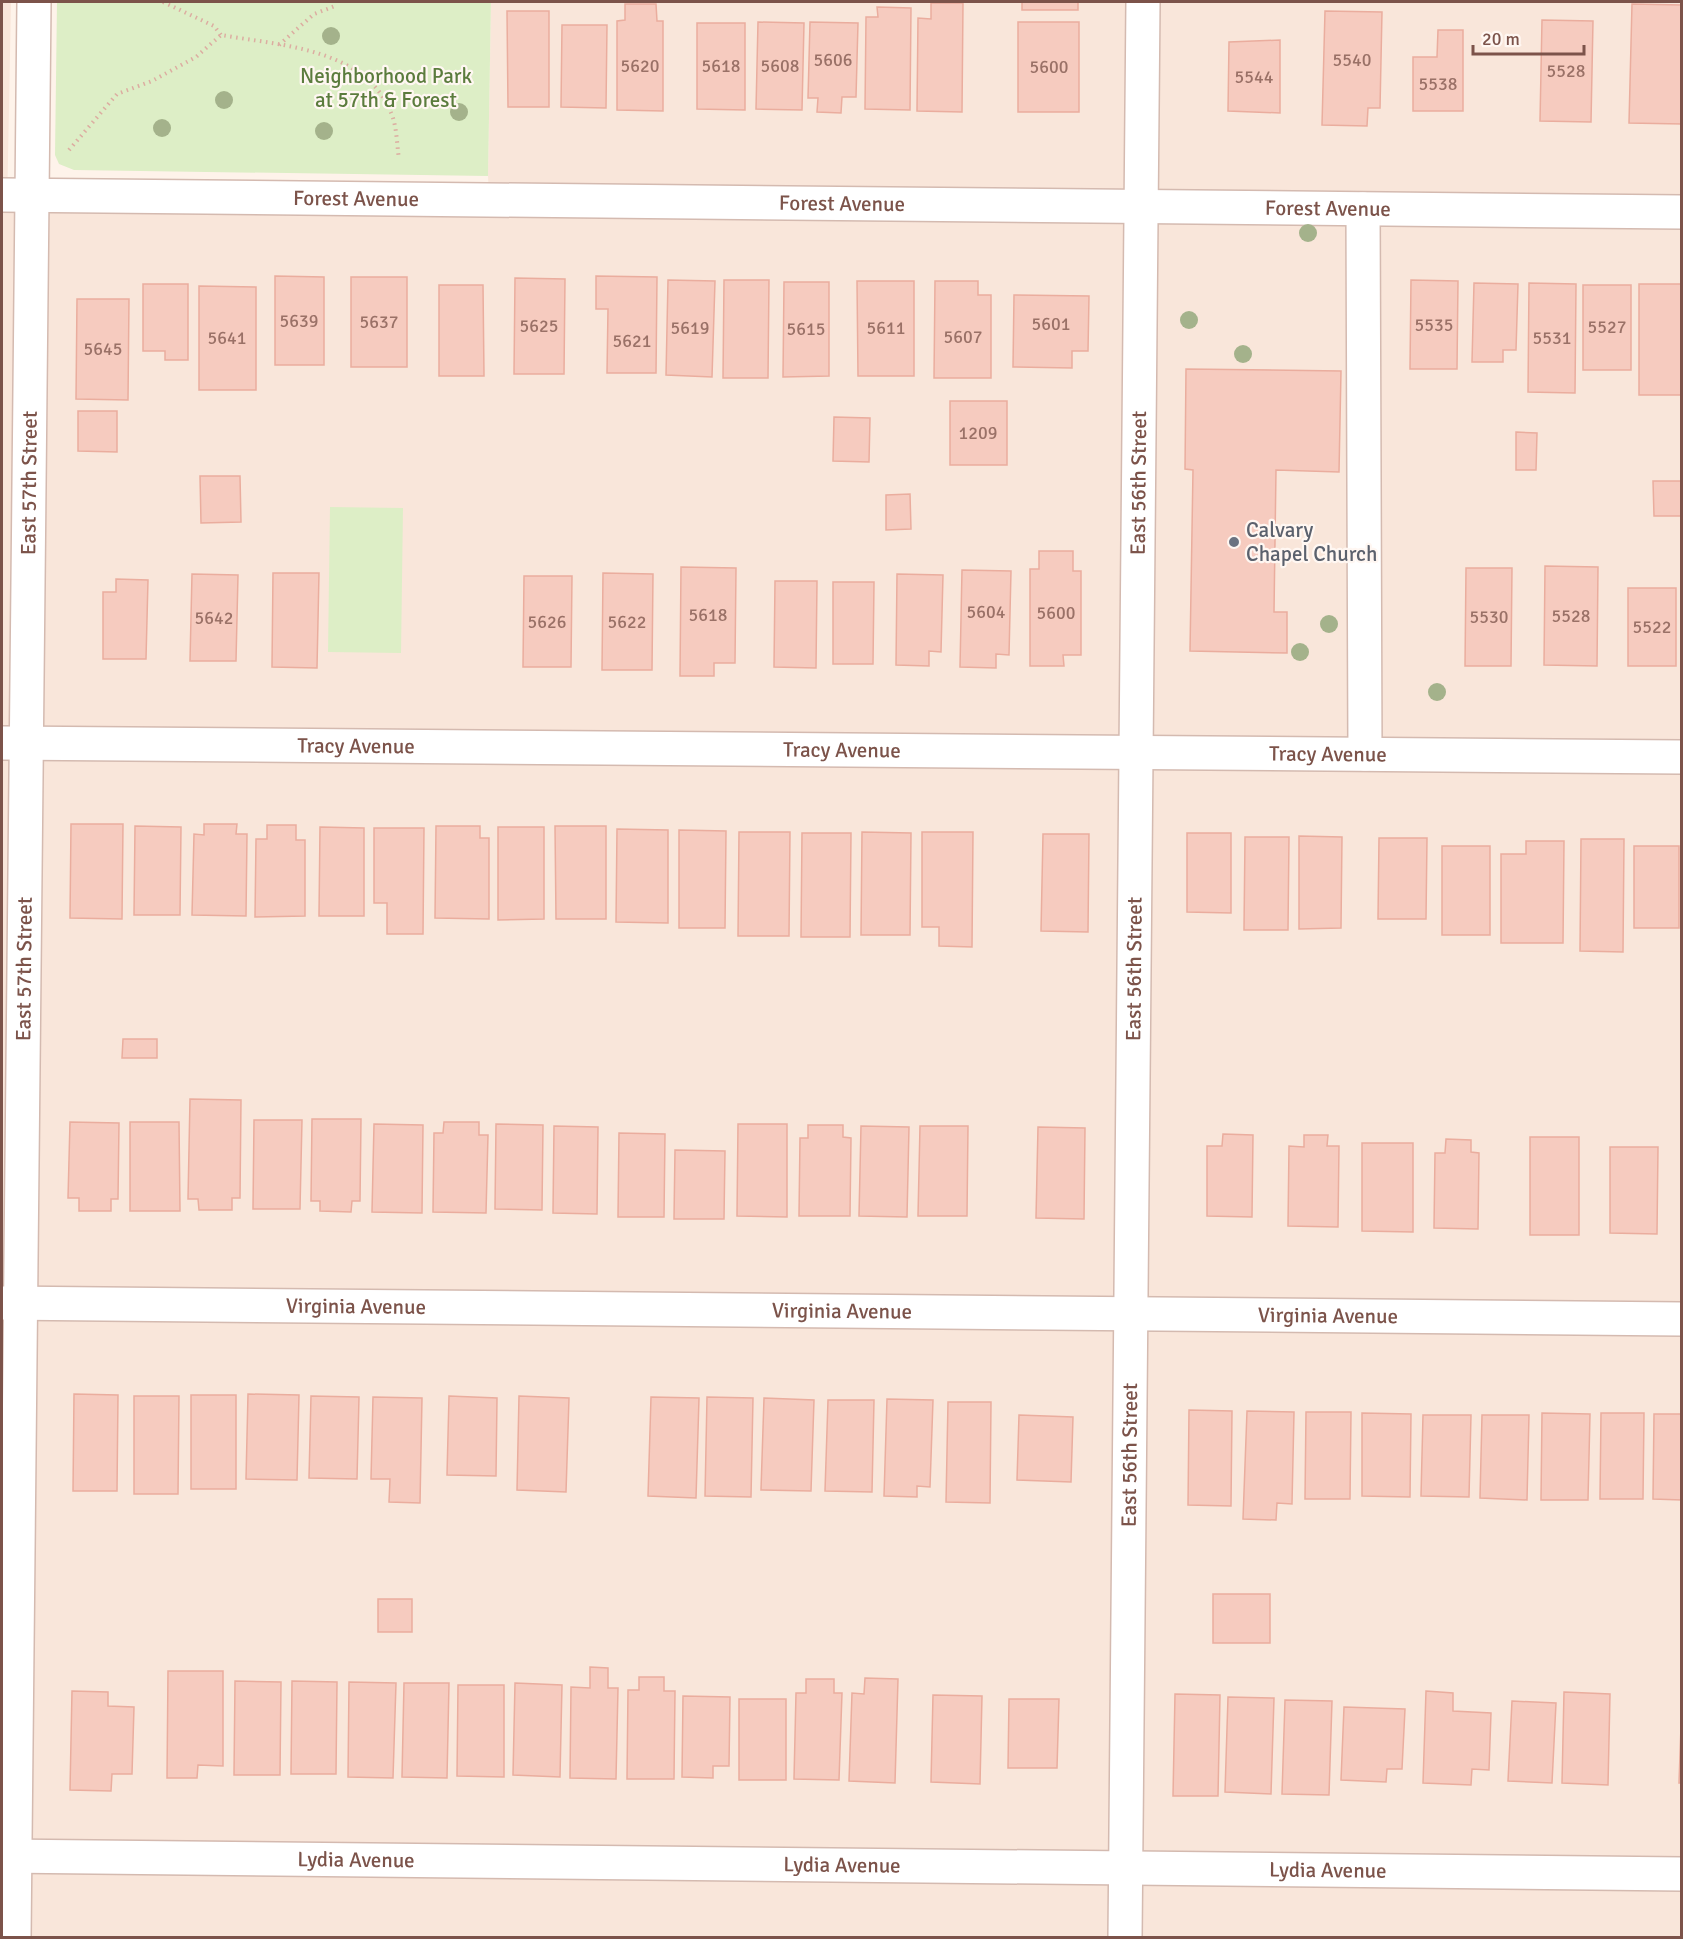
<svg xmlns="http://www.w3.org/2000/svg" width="1683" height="1939" viewBox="0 0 1683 1939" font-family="Signika,sans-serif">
<rect width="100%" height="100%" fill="#fef3ea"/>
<path fill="#f9e6da" d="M2,2H11L7,211L490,214L488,176L491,2H1681V1937L2,1938Z"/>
<g fill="#ddeec6">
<path d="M57,2H491L488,176L74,170L59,164L55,155Z"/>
<path d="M330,507L403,508L401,653L328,652Z"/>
</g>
<g fill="#f6cbbf" stroke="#eaad9e" stroke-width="1.5">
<rect x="1022" y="2" width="56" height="8"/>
<path d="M931,3H963L962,112L917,111L918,18L931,19Z"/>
<path d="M625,4H656L657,21H663V111L617,110V21L625,20Z"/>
<path d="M1632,4L1682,5V124L1629,123Z"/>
<path d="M877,7L911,8L910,110L865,109L866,17H878Z"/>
<path d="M507,11H549V107H508Z"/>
<path d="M1325,11L1382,12L1380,108H1368L1367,126L1322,125Z"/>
<path d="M1542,20L1593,21L1591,122L1540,121Z"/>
<path d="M758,22L804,23L802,110L756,109Z"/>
<path d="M810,22L858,23L856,97H842L841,113L817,112L818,98H808Z"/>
<rect x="1018" y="22" width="61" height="90"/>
<path d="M697,23H745V110L697,109Z"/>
<path d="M562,25H607L606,108L561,107Z"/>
<path d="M1438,30H1463V111H1413V57H1437Z"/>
<path d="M1280,40V113L1228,111L1229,42Z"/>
<path d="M275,276L324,277V365H275Z"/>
<path d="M596,276L657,277L656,373H607L608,309H596Z"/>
<rect x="351" y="277" width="56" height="90"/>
<path d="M515,278L565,279L564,374H514Z"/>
<path d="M668,280L715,281L712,377L666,375Z"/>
<path d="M724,280H769L768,378H723Z"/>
<path d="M1411,280L1458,281L1457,369H1410Z"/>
<path d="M857,281H914V376H858Z"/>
<path d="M935,281H978V295H991V378H934Z"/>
<path d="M784,282H829V376L783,377Z"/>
<path d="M1474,283L1518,284L1516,350H1503V362H1472Z"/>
<path d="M1529,283L1576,284L1575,393L1528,392Z"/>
<path d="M143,284H188V360H165V351H143Z"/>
<rect x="1639" y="284" width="43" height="111"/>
<path d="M439,285H483L484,376H439Z"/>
<rect x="1583" y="285" width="48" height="85"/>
<path d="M199,286L256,287V390H199Z"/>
<path d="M1014,295L1089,296L1088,351H1072V368L1013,367Z"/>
<path d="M77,299H129L128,400L76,399Z"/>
<path d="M1186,369L1341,371L1339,472L1276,470L1274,612H1287V653L1190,651L1193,470L1185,469Z"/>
<rect x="950" y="401" width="57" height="64"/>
<path d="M78,411H117V452L78,451Z"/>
<path d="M834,417L870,418L869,462L833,461Z"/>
<path d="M1516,432L1537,433L1536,470H1516Z"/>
<path d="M200,476H240L241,522L201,523Z"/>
<path d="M1653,481H1682V516H1654Z"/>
<path d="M910,494L911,529L886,530V495Z"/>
<path d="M1039,551H1073V571H1081V655H1063L1064,666H1030V569H1039Z"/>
<path d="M1545,566L1598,567L1597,666L1544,665Z"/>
<path d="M681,567L736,568L735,663H714V676H680Z"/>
<path d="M1466,568H1512L1511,666H1465Z"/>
<path d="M962,570L1011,571L1009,655L996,654V668L960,667Z"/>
<path d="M273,573H319L317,668L272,667Z"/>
<path d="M603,573L653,574L652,670H602Z"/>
<path d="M192,574L238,575L236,661H190Z"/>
<path d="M897,574L943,575L941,652L929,651V666L896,665Z"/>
<path d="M524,576H572L571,667H523Z"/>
<path d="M116,579L148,580L146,659H103V592H116Z"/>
<path d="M775,581H817L816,668L774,667Z"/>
<path d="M833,582H874L873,664H833Z"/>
<rect x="1628" y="588" width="48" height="78"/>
<path d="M71,824H123L122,919L70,918Z"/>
<path d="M204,824H237L236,834H247L246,916L192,915L194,834L204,835Z"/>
<path d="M267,825H296V840H305V916L255,917L256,839H267Z"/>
<path d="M135,826L181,827L180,915H134Z"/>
<path d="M436,826H480V838H489V919L435,918Z"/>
<path d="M555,826H606V919H556Z"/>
<path d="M320,827L364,828V916H319Z"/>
<path d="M498,827H544V919L498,920Z"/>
<path d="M374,828H424L423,934H387V903H374Z"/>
<path d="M617,829L668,830V923L616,922Z"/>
<path d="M679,830L726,831L725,928H679Z"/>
<path d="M739,832H790L789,936H738Z"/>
<path d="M862,832L911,833L910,935H861Z"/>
<path d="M922,832H973L972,947L939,946V927H922Z"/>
<path d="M802,833H851L850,937H801Z"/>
<path d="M1187,833H1231V913L1187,912Z"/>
<path d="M1043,834H1089L1088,932L1041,931Z"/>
<path d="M1299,836L1342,837L1341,928L1299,929Z"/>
<path d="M1245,837H1289L1288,930H1244Z"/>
<path d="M1379,838H1427L1426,919H1378Z"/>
<path d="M1581,839H1624L1623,952L1580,951Z"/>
<path d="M1526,841H1564L1563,943H1501V854H1526Z"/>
<rect x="1442" y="846" width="48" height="89"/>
<rect x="1634" y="846" width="45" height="82"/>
<path d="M123,1039H157V1058H122Z"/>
<path d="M190,1099L241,1100L240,1198H232V1210H199L198,1199H188Z"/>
<path d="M312,1119H361L360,1201H352L351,1212L320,1211V1201H311Z"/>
<path d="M254,1120H302L300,1209H253Z"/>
<path d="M70,1122L119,1123L118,1199H111V1211H79V1198H68Z"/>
<path d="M130,1122H179L180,1211H130Z"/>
<path d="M444,1122H479V1135H488L486,1213L433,1212L434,1133H443Z"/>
<path d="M374,1124L423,1125L422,1213L372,1212Z"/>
<path d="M496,1124L543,1125L542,1210L495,1209Z"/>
<path d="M738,1124H787V1217L737,1216Z"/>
<path d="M808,1125H843V1137L851,1138L850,1216H799L800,1138H808Z"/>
<path d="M554,1126L598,1127L597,1214L553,1213Z"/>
<path d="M861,1126L909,1127L907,1217L859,1216Z"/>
<path d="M920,1126H968L967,1216H918Z"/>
<path d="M1038,1127L1085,1128L1084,1219L1036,1218Z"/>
<path d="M619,1133L665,1134L664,1217H618Z"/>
<path d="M1223,1134L1253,1135L1252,1217L1207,1216V1146H1222Z"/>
<path d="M1304,1135H1328L1327,1146H1339L1338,1227L1288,1226L1289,1146L1304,1147Z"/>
<rect x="1530" y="1137" width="49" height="98"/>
<path d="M1446,1139L1471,1140V1152L1479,1153L1478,1229L1434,1228L1435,1153H1445Z"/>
<path d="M1362,1143H1413V1232L1362,1231Z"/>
<path d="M1610,1147H1658L1657,1234L1610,1233Z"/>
<path d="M675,1150L725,1151L724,1219H674Z"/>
<path d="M74,1394L118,1395L117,1491H73Z"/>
<path d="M248,1394L299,1395L297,1480L246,1479Z"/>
<rect x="191" y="1395" width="45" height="94"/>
<path d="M134,1396H179L178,1494H134Z"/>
<path d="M311,1396L359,1397L357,1479L309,1478Z"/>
<path d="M449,1396L497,1398L496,1476L447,1475Z"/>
<path d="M519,1396L569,1398L566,1492L517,1490Z"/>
<path d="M373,1397L422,1398L420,1503L389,1502L390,1479H371Z"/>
<path d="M651,1397L699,1398L696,1498L648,1496Z"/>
<path d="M707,1397L753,1398L751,1497L705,1496Z"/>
<path d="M764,1398L814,1400L811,1491L761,1490Z"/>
<path d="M887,1399L933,1400L930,1487L917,1486V1497L884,1496Z"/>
<path d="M828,1400H874L872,1492L825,1491Z"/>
<path d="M948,1402H991L990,1503L946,1502Z"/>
<path d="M1189,1410L1232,1411L1231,1506L1188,1505Z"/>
<path d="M1247,1411L1294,1412L1292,1504L1277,1503L1276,1520L1243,1519Z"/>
<path d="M1306,1412H1351L1350,1499H1305Z"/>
<path d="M1362,1413L1411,1414L1410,1497L1362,1496Z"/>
<path d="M1542,1413L1590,1414L1588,1500H1541Z"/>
<path d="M1601,1413H1644L1643,1499H1600Z"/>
<path d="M1654,1414H1682V1500L1653,1499Z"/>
<path d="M1019,1415L1073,1417L1071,1482L1017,1480Z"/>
<path d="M1423,1415H1471L1469,1497L1421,1496Z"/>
<path d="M1482,1415H1529L1527,1500L1480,1498Z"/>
<rect x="1213" y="1594" width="57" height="49"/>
<rect x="378" y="1599" width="34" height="33"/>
<path d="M590,1667L608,1668V1688H618L616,1779L570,1778L571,1687L590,1688Z"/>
<path d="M168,1671H223V1766L198,1765L197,1778H167Z"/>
<path d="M639,1677H664V1691H675L674,1779H627L628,1690H639Z"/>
<path d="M865,1678L898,1679L895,1783L849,1781L852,1693L864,1694Z"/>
<path d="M806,1679H834V1693H842L839,1780L794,1779L796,1693H806Z"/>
<path d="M235,1681L281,1682L280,1775H234Z"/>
<path d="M292,1681L337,1682L336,1774H291Z"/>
<path d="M349,1682L396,1683L393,1778L348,1777Z"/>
<path d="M404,1683H449L447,1778L402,1777Z"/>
<path d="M515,1683L562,1685L560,1777L513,1775Z"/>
<path d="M458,1685H504V1777L457,1776Z"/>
<path d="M72,1691L108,1692V1706L134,1707L132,1774H112L111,1791L70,1790Z"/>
<path d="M1426,1691L1453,1693V1711L1491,1713L1489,1770L1472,1769L1471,1785L1423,1783Z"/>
<path d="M1564,1692L1610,1694L1608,1785L1562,1783Z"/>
<path d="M1175,1694L1220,1695L1218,1796H1173Z"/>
<path d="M933,1695L982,1696L980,1784L931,1782Z"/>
<path d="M683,1696L730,1697L729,1766H713V1778L682,1777Z"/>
<path d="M1228,1697L1274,1698L1271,1794L1225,1792Z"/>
<path d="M1682,1698V1783H1679Z"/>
<rect x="739" y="1699" width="47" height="81"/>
<path d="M1009,1699H1059L1057,1768H1008Z"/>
<path d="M1285,1700L1332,1701L1329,1795L1282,1794Z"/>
<path d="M1512,1701L1556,1703L1552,1783L1508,1781Z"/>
<path d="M1344,1707L1405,1709L1402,1769H1387L1386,1782L1341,1780Z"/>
</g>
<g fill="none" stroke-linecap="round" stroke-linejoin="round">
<defs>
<g id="minor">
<path id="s1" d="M2,195L1682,212"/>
<path d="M1363,209L1365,754"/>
<path id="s2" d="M2,743L1682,757"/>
<path id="s3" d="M2,1303L1682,1319"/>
<path id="s4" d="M2,1856L1682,1874"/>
<path id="s5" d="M14,1938L34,2"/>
<path id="s6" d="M1125,1938L1143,2"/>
</g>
</defs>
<use href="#minor" stroke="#d4bab0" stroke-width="36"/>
<g stroke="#dcada1" stroke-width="4" stroke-dasharray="1.5 4.5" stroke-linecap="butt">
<path d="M163,2L214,26L221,35"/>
<path d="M279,45L314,14L335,6"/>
<path d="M69,150L117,94L152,81L196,57L221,35C283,46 369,48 393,118C397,131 397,146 399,159"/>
</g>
<use href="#minor" stroke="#fff" stroke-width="33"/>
</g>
<g fill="#a4b28b">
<circle cx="331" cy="36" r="9"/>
<circle cx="224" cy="100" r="9"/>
<circle cx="459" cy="112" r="9"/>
<circle cx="162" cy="128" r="9"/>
<circle cx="324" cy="131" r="9"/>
<circle cx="1308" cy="233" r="9"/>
<circle cx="1189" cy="320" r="9"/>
<circle cx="1243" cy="354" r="9"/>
<circle cx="1329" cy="624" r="9"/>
<circle cx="1300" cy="652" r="9"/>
<circle cx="1437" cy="692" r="9"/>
</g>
<circle fill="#6b7280" stroke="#fff7f2" stroke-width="2" cx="1234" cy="542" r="6"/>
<g text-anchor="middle" stroke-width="4.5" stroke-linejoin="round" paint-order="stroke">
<g font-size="18" fill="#9a7167">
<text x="833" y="66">5606</text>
<text x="1352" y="66">5540</text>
<text x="640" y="72">5620</text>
<text x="721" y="72">5618</text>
<text x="780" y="72">5608</text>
<text x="1049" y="73">5600</text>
<text x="1566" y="77">5528</text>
<text x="1254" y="83">5544</text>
<text x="1438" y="90">5538</text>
<text x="299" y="327">5639</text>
<text x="379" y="328">5637</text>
<text x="1051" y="330">5601</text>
<text x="1434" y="331">5535</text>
<text x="539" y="332">5625</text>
<text x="1607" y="333">5527</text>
<text x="690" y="334">5619</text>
<text x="886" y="334">5611</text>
<text x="806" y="335">5615</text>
<text x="963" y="343">5607</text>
<text x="227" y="344">5641</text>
<text x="1552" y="344">5531</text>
<text x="632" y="347">5621</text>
<text x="103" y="355">5645</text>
<text x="978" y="439">1209</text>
<text x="986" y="618">5604</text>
<text x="1056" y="619">5600</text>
<text x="708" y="621">5618</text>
<text x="1571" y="622">5528</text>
<text x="1489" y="623">5530</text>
<text x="214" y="624">5642</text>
<text x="547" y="628">5626</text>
<text x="627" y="628">5622</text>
<text x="1652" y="633">5522</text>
</g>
<g font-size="21" fill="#5b7c3d" stroke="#fff7f2">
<text x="386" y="83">Neighborhood Park<tspan x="386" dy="24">at 57th &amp; Forest</tspan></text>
</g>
<g font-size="21" fill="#7c534a" stroke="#fff7f2">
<text dy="7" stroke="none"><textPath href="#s1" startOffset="354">Forest Avenue</textPath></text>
<text dy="7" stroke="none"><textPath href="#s1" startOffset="840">Forest Avenue</textPath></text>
<text dy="7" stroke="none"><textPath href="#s1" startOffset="1326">Forest Avenue</textPath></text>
<text dy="7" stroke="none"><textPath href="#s5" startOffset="1455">East 57th Street</textPath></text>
<text dy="7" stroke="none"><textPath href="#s6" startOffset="1455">East 56th Street</textPath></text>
<text dy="7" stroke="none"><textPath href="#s2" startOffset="354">Tracy Avenue</textPath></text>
<text dy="7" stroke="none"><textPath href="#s2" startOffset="840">Tracy Avenue</textPath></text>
<text dy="7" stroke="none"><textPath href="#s2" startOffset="1326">Tracy Avenue</textPath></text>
<text dy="7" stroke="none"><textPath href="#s6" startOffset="969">East 56th Street</textPath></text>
<text dy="7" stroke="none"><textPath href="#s5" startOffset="969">East 57th Street</textPath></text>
<text dy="7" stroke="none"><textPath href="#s3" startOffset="354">Virginia Avenue</textPath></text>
<text dy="7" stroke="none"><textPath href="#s3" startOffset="840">Virginia Avenue</textPath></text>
<text dy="7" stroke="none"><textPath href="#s3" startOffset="1326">Virginia Avenue</textPath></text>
<text dy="7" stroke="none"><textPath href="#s6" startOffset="483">East 56th Street</textPath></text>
<text dy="7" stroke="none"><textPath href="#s4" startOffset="354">Lydia Avenue</textPath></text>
<text dy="7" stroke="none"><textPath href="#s4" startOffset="840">Lydia Avenue</textPath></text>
<text dy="7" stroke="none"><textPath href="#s4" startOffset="1326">Lydia Avenue</textPath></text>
</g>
<g font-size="21" fill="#5b616d" stroke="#fff7f2" text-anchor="start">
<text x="1246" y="537">Calvary<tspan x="1246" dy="24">Chapel Church</tspan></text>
</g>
</g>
<rect width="1683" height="1939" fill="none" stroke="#7c534a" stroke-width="6"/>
<path d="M1473 45v9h111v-9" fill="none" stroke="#7c534a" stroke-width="3"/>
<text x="1482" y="45" font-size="18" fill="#7c534a" stroke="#fff7f2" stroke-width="4.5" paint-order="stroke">20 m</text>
</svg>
